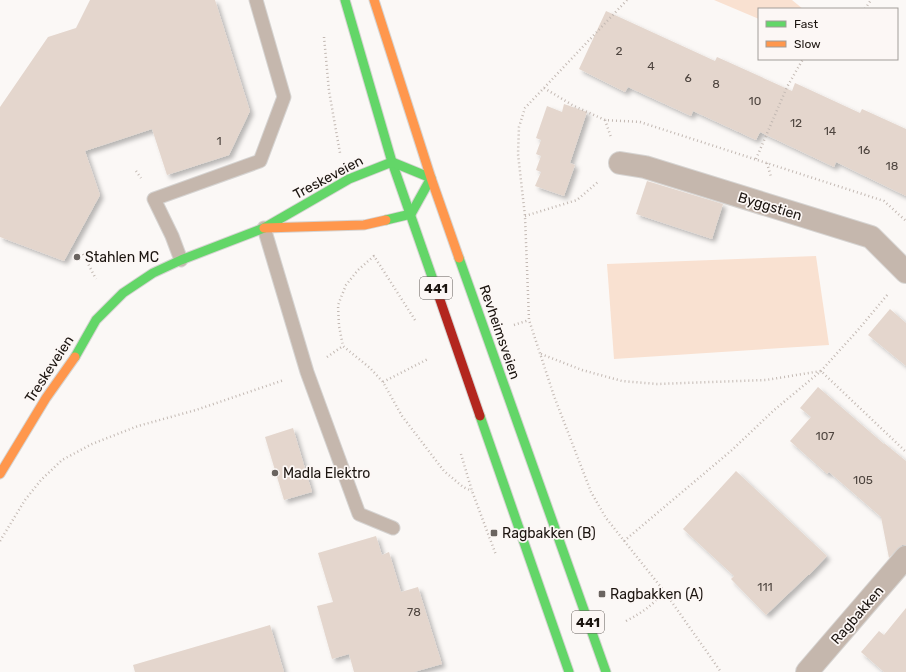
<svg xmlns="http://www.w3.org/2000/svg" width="906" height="672" viewBox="0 0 906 672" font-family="Rubik,sans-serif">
<defs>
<filter id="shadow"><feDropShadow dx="3.5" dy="3.5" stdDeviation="2" flood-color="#0004"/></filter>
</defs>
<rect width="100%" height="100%" fill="#fbf8f6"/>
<g fill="#f9e1d1">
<path d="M714,0H792L803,9H759V19Z"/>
<path d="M816,256L829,345L614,359L607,264Z"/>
</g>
<g fill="#e4d6cd" filter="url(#shadow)">
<path d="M90,0H215L250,111L229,155L167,175L152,129L85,151L100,195L64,261L0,237V107L48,37L76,28Z"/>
<path d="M606,11L715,61L717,57L792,91L795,83L860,113L862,109L906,129V196L836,162L834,167L760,132L756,140L693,111L691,116L628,87L625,92L579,69Z"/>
<path d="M564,104L587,112L570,163L575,165L564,196L535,186L541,172L536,170L541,156L536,154L541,140L536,138L547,106L562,112Z"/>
<path d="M647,181L723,204L712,239L636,214Z"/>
<path d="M890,309L906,323V366L868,335Z"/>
<path d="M818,387L884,444V443L906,461V545H902L897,549L889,558L881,517L829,472L827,474L790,441L811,417L800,408Z"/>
<path d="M293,428L312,492L284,500L265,437Z"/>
<path d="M736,471L827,556L809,575H808L766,615L731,579L734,576L683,529Z"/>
<path d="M376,536L382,555L389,552L401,592L418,587L442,664L414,672H354L349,654L332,659L317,606L333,602L318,553Z"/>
<path d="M906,608V672H884L861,652L879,631L884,635Z"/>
<path d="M270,625L284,672H135L133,665Z"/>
</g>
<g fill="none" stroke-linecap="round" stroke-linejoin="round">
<defs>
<g id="lane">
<path d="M264,228L307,372L359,514L393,528"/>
<path d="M181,260L172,236L154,199L260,161L284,97L256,0"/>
</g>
<g id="street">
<path d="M620,163L645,167L871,237L906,272"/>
<path d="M807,672L906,557"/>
</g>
<g id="fast">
<path d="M345,0L392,162L438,294"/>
<path d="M459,258L606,672"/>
<path d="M75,357L96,320L123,293L153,273L181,260L264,228L349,179L392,162L431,178L411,214L386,220"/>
<path d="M480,416L569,672"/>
</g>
<g id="slow">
<path d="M374,0L431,178L459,258"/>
<path d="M264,228L364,225L386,220"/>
<path d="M0,474L46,398L75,357"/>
</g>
<path id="jam" d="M438,294L480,416"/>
</defs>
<use href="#lane" stroke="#d6d4d2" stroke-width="15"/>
<use href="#street" stroke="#d6d4d2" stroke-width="24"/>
<use href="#fast" stroke="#d6d4d2" stroke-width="11"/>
<use href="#slow" stroke="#d6d4d2" stroke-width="11"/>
<use href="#jam" stroke="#d6d4d2" stroke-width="11"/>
<g stroke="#c3b9b3" stroke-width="2.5" stroke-dasharray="1 3" stroke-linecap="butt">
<path d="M627,0L525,108L519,127L518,154L525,216L529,320L554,396L591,492L606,518L664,591L721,672"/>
<path d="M865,9L871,0"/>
<path d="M324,37L329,91L340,153"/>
<path d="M544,88L574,106L605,120L640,122L884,201L906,221"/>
<path d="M605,120L611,137"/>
<path d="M756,159L787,87L803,59"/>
<path d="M767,163L771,177"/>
<path d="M136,171L141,178"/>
<path d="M525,216L577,200L599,181"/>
<path d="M83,254L96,279"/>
<path d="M415,320L374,256L358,270L346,285L338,305L339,326L343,346L370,368L383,382L402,416L444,471L463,487L472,491"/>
<path d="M514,325L529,320"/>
<path d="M541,354L582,370L622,381L657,384L766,380L821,371L906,452"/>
<path d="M327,357L343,346"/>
<path d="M383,382L428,359"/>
<path d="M461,454L472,491L496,555"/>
<path d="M0,541L25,500L41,480L62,460L92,444L138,426L196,410L284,380"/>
<path d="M624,541L732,450L773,411L821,371L858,330L888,294"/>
<path d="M626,621C643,612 652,606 664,591"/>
</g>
<use href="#lane" stroke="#c5b7ad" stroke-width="13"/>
<use href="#street" stroke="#c5b7ad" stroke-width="22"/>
<use href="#fast" stroke="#63d668" stroke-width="9"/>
<use href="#slow" stroke="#ff974d" stroke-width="9"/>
<use href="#jam" stroke="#b3261e" stroke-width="9"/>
</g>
<g fill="#6a6460" stroke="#fcf7f5" stroke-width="1.5">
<circle cx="77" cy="257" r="4"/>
<circle cx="275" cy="473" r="4"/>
<rect x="490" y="529" width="8" height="8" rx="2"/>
<rect x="598" y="590" width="8" height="8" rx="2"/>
</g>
<g text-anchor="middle" stroke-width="3.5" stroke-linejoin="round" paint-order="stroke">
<g font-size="12" fill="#4e453f">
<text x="619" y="55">2</text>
<text x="651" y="70">4</text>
<text x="688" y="82">6</text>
<text x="716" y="88">8</text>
<text x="755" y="105">10</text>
<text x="796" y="127">12</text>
<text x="830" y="135">14</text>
<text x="219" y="145">1</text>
<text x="864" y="154">16</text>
<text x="892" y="170">18</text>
<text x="825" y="440">107</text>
<text x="863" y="484">105</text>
<text x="765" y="591">111</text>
<text x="414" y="616">78</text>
</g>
<g fill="#fcf7f5" stroke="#5f5955" stroke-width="1">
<rect x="420" y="277" width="32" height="22" rx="3"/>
<rect x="572" y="611" width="32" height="22" rx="3"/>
</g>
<g font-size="13" font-weight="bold" fill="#1c1510">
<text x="436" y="293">441</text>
<text x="588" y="627">441</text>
</g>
<g font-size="14" fill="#1c1510" stroke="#fcf7f5">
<text transform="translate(328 177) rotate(-28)" y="5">Treskeveien</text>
<text transform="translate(770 206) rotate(17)" y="5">Byggstien</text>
<text transform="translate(500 332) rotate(71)" y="5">Revheimsveien</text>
<text transform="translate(49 369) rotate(-57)" y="5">Treskeveien</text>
<text transform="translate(857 615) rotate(-49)" y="5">Ragbakken</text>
</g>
<g font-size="14" fill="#1c1510" stroke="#fcf7f5" text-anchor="start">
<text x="85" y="262">Stahlen MC</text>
<text x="283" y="478">Madla Elektro</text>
<text x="502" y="538">Ragbakken (B)</text>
<text x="610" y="599">Ragbakken (A)</text>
</g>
</g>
<rect x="758" y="8" width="140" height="52" fill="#fcf7f5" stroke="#a29d99"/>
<rect x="766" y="21" width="20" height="6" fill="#63d668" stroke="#a29d99"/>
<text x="794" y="28" font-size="12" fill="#1c1510">Fast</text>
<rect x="766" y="41" width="20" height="6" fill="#ff974d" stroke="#a29d99"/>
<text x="794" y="48" font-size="12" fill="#1c1510">Slow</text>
</svg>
